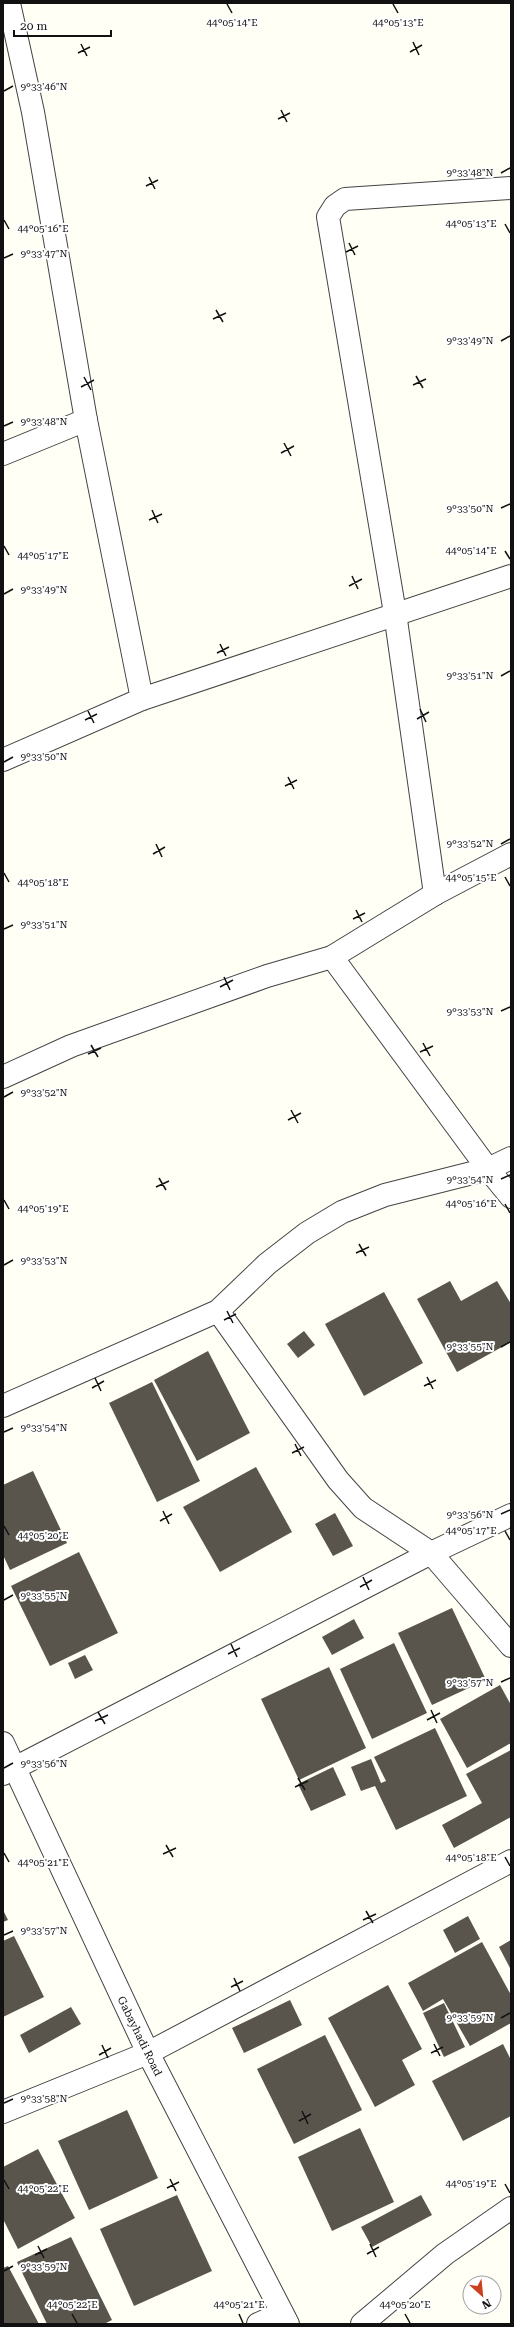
<svg xmlns="http://www.w3.org/2000/svg" width="514" height="2327" viewBox="0 0 514 2327" font-family="'Roboto Serif',serif">
<rect width="100%" height="100%" fill="#fffff5"/>
<g fill="#5a554c">
<path d="M450,1281L461,1301L497,1281L511,1304V1342L457,1372L417,1299Z"/>
<path d="M384,1292L423,1363L364,1396L325,1324Z"/>
<path d="M304,1331L315,1345L298,1358L287,1344Z"/>
<path d="M208,1351L250,1433L197,1461L154,1380Z"/>
<path d="M152,1382L200,1481L157,1502L109,1403Z"/>
<path d="M256,1467L292,1532L220,1572L183,1507Z"/>
<path d="M33,1471L67,1543L10,1570L3,1555V1485Z"/>
<path d="M335,1513L353,1546L333,1556L315,1524Z"/>
<path d="M79,1552L118,1633L50,1666L11,1586Z"/>
<path d="M452,1608L486,1680L432,1705L398,1633Z"/>
<path d="M354,1619L364,1638L332,1655L322,1637Z"/>
<path d="M394,1643L427,1713L372,1739L340,1669Z"/>
<path d="M85,1655L93,1670L75,1679L68,1663Z"/>
<path d="M329,1667L366,1748L299,1780L261,1699Z"/>
<path d="M500,1685L511,1705V1743L467,1768L440,1719Z"/>
<path d="M435,1728L467,1796L396,1830L375,1786L361,1791L351,1767L371,1759L381,1783L386,1781L374,1757Z"/>
<path d="M511,1750V1817L454,1848L442,1825L482,1803L466,1774Z"/>
<path d="M333,1767L346,1795L311,1811L298,1784Z"/>
<path d="M3,1910L8,1920L3,1922Z"/>
<path d="M468,1916L480,1939L455,1953L443,1930Z"/>
<path d="M14,1936L44,1997L3,2017V1941Z"/>
<path d="M511,1940V1970L499,1947Z"/>
<path d="M482,1942L511,1995V2023L470,2046L443,1999L423,2011L408,1983Z"/>
<path d="M388,1985L422,2049L402,2060L415,2085L375,2107L328,2018Z"/>
<path d="M290,2000L302,2025L244,2053L232,2028Z"/>
<path d="M444,2003L465,2047L444,2057L423,2013Z"/>
<path d="M71,2007L81,2024L29,2053L20,2035Z"/>
<path d="M325,2035L362,2110L294,2144L257,2069Z"/>
<path d="M503,2044L511,2060V2116L463,2141L432,2081Z"/>
<path d="M127,2110L158,2178L89,2210L58,2141Z"/>
<path d="M360,2128L394,2202L332,2231L298,2157Z"/>
<path d="M38,2149L75,2218L18,2249L3,2219V2167Z"/>
<path d="M177,2195L212,2271L134,2306L100,2229Z"/>
<path d="M421,2195L432,2215L372,2247L361,2227Z"/>
<path d="M71,2237L112,2320L104,2324H47L17,2262Z"/>
<path d="M8,2266L39,2324H3V2268Z"/>
</g>
<g fill="none" stroke-linecap="round" stroke-linejoin="round">
<defs>
<g id="minor">
<path d="M9,3L33,112L86,420L142,699"/>
<path d="M3,454L86,420"/>
<path d="M3,760L142,699L511,576"/>
<path d="M435,894L395,613L328,217L335,206L345,199L511,188"/>
<path d="M332,957L488,1169L511,1197"/>
<path d="M3,1077L71,1046L267,976L332,957L435,894L511,854"/>
<path d="M218,1311L338,1480L363,1508L431,1553L511,1646"/>
<path d="M3,1406L218,1311L267,1264L307,1233L342,1212L385,1195L488,1169L511,1158"/>
<path d="M3,1774L431,1553L511,1515"/>
<path d="M3,2112L148,2053L511,1861"/>
<path d="M258,2324L282,2313"/>
<path d="M362,2324L445,2254L511,2208"/>
</g>
<path id="tertiary" d="M3,1743L148,2053L288,2324"/>
</defs>
<use href="#minor" stroke="#444" stroke-width="24"/>
<use href="#tertiary" stroke="#444" stroke-width="24"/>
<use href="#minor" stroke="#fff" stroke-width="22"/>
<use href="#tertiary" stroke="#fff" stroke-width="22"/>
</g>
<path fill="none" stroke="#111" stroke-width="1.5" d="M227,4L232,13M393,4L398,13M413,42L419,55M81,44L87,56M410,52L422,45M78,53L90,47M4,91L13,86M281,110L287,122M278,119L290,113M501,173L510,168M149,177L155,189M146,186L158,180M4,220L9,229M505,224L510,233M349,243L355,255M346,252L358,246M4,258L13,254M216,310L223,322M213,319L226,313M501,341L510,336M416,376L423,388M84,377L91,390M413,385L426,379M81,387L94,380M4,426L13,422M284,443L291,456M281,453L294,446M501,508L510,504M152,510L158,523M149,520L162,514M4,546L9,555M505,551L510,559M352,576L358,589M349,586L362,579M4,594L13,589M220,644L226,656M217,653L229,647M501,676L510,671M420,709L426,722M88,711L94,723M417,719L429,712M85,720L97,714M4,762L13,757M288,777L294,789M285,786L297,780M156,844L162,857M501,844L510,839M153,854L165,847M4,873L9,882M505,877L510,886M356,910L362,922M353,919L365,913M4,929L13,925M224,977L230,990M220,987L233,980M501,1011L510,1007M423,1043L430,1056M91,1045L98,1057M420,1052L433,1046M88,1054L101,1048M4,1097L13,1092M291,1110L298,1123M288,1120L301,1113M159,1178L166,1190M501,1179L510,1175M156,1187L169,1181M4,1200L9,1209M505,1204L510,1213M359,1244L366,1256M356,1253L369,1247M4,1265L13,1260M227,1311L233,1323M224,1320L236,1314M501,1347L510,1342M427,1377L433,1389M95,1378L101,1391M424,1386L436,1380M92,1388L104,1381M4,1432L13,1428M295,1444L301,1456M292,1453L304,1447M163,1511L169,1524M501,1514L510,1510M160,1521L172,1514M4,1526L9,1535M505,1531L510,1540M363,1577L369,1590M360,1587L372,1580M4,1600L13,1595M231,1644L237,1657M228,1654L240,1648M501,1682L510,1678M431,1710L437,1723M98,1712L105,1724M427,1720L440,1713M95,1721L108,1715M4,1768L13,1763M298,1778L305,1790M295,1787L308,1781M166,1845L173,1857M4,1853L9,1862M163,1854L176,1848M505,1857L510,1866M366,1911L373,1923M363,1920L376,1914M4,1935L13,1931M234,1978L240,1991M231,1987L243,1981M501,2018L510,2013M434,2044L440,2056M102,2045L108,2058M431,2053L443,2047M99,2055L111,2048M4,2103L13,2099M302,2111L308,2124M299,2121L311,2114M170,2179L176,2191M4,2180L9,2189M505,2184L510,2193M167,2188L179,2182M370,2244L376,2257M38,2246L44,2258M367,2254L379,2247M35,2255L47,2249M4,2271L13,2266M72,2314L77,2323M239,2314L243,2323M405,2314L410,2323"/>
<g text-anchor="middle" stroke-width="4" stroke-linejoin="round" paint-order="stroke">
<g font-size="11" fill="#111" stroke="#fff">
<text transform="translate(140 2036) rotate(64)" y="4">Gabayhadi Road</text>
</g>
</g>
<g font-size="10" text-anchor="middle" fill="#111" stroke="#fff" stroke-width="4" stroke-linejoin="round" paint-order="stroke">
<text x="232" y="26">44°05'14"E</text>
<text x="398" y="26">44°05'13"E</text>
<text x="44" y="90">9°33'46"N</text>
<text x="470" y="176">9°33'48"N</text>
<text x="471" y="227">44°05'13"E</text>
<text x="43" y="232">44°05'16"E</text>
<text x="44" y="257">9°33'47"N</text>
<text x="470" y="344">9°33'49"N</text>
<text x="44" y="425">9°33'48"N</text>
<text x="470" y="512">9°33'50"N</text>
<text x="471" y="554">44°05'14"E</text>
<text x="43" y="559">44°05'17"E</text>
<text x="44" y="593">9°33'49"N</text>
<text x="470" y="679">9°33'51"N</text>
<text x="44" y="760">9°33'50"N</text>
<text x="470" y="847">9°33'52"N</text>
<text x="471" y="881">44°05'15"E</text>
<text x="43" y="886">44°05'18"E</text>
<text x="44" y="928">9°33'51"N</text>
<text x="470" y="1015">9°33'53"N</text>
<text x="44" y="1096">9°33'52"N</text>
<text x="470" y="1183">9°33'54"N</text>
<text x="471" y="1207">44°05'16"E</text>
<text x="43" y="1212">44°05'19"E</text>
<text x="44" y="1264">9°33'53"N</text>
<text x="470" y="1350">9°33'55"N</text>
<text x="44" y="1431">9°33'54"N</text>
<text x="470" y="1518">9°33'56"N</text>
<text x="471" y="1534">44°05'17"E</text>
<text x="43" y="1539">44°05'20"E</text>
<text x="44" y="1599">9°33'55"N</text>
<text x="470" y="1686">9°33'57"N</text>
<text x="44" y="1767">9°33'56"N</text>
<text x="471" y="1861">44°05'18"E</text>
<text x="43" y="1866">44°05'21"E</text>
<text x="44" y="1934">9°33'57"N</text>
<text x="470" y="2021">9°33'59"N</text>
<text x="44" y="2102">9°33'58"N</text>
<text x="471" y="2187">44°05'19"E</text>
<text x="43" y="2192">44°05'22"E</text>
<text x="44" y="2270">9°33'59"N</text>
<text x="72" y="2308">44°05'22"E</text>
<text x="239" y="2308">44°05'21"E</text>
<text x="405" y="2308">44°05'20"E</text>
</g>
<rect width="514" height="2327" fill="none" stroke="#111111" stroke-width="8"/>
<g transform="translate(482 2295) rotate(153)"><circle r="19" fill="#ffffff" stroke="#a0a0a0"/>
<path d="M0-3L7 15L0 10L-7 15Z" fill="#ca4120"/>
<text y="-6" font-size="11" font-weight="bold" text-anchor="middle" fill="#111111">N</text>
</g>
<path d="M14 30v6h97v-6" fill="none" stroke="#111111" stroke-width="2"/>
<text x="20" y="30" font-size="12" fill="#111111" stroke="#ffffff" stroke-width="3" paint-order="stroke">20 m</text>
</svg>
